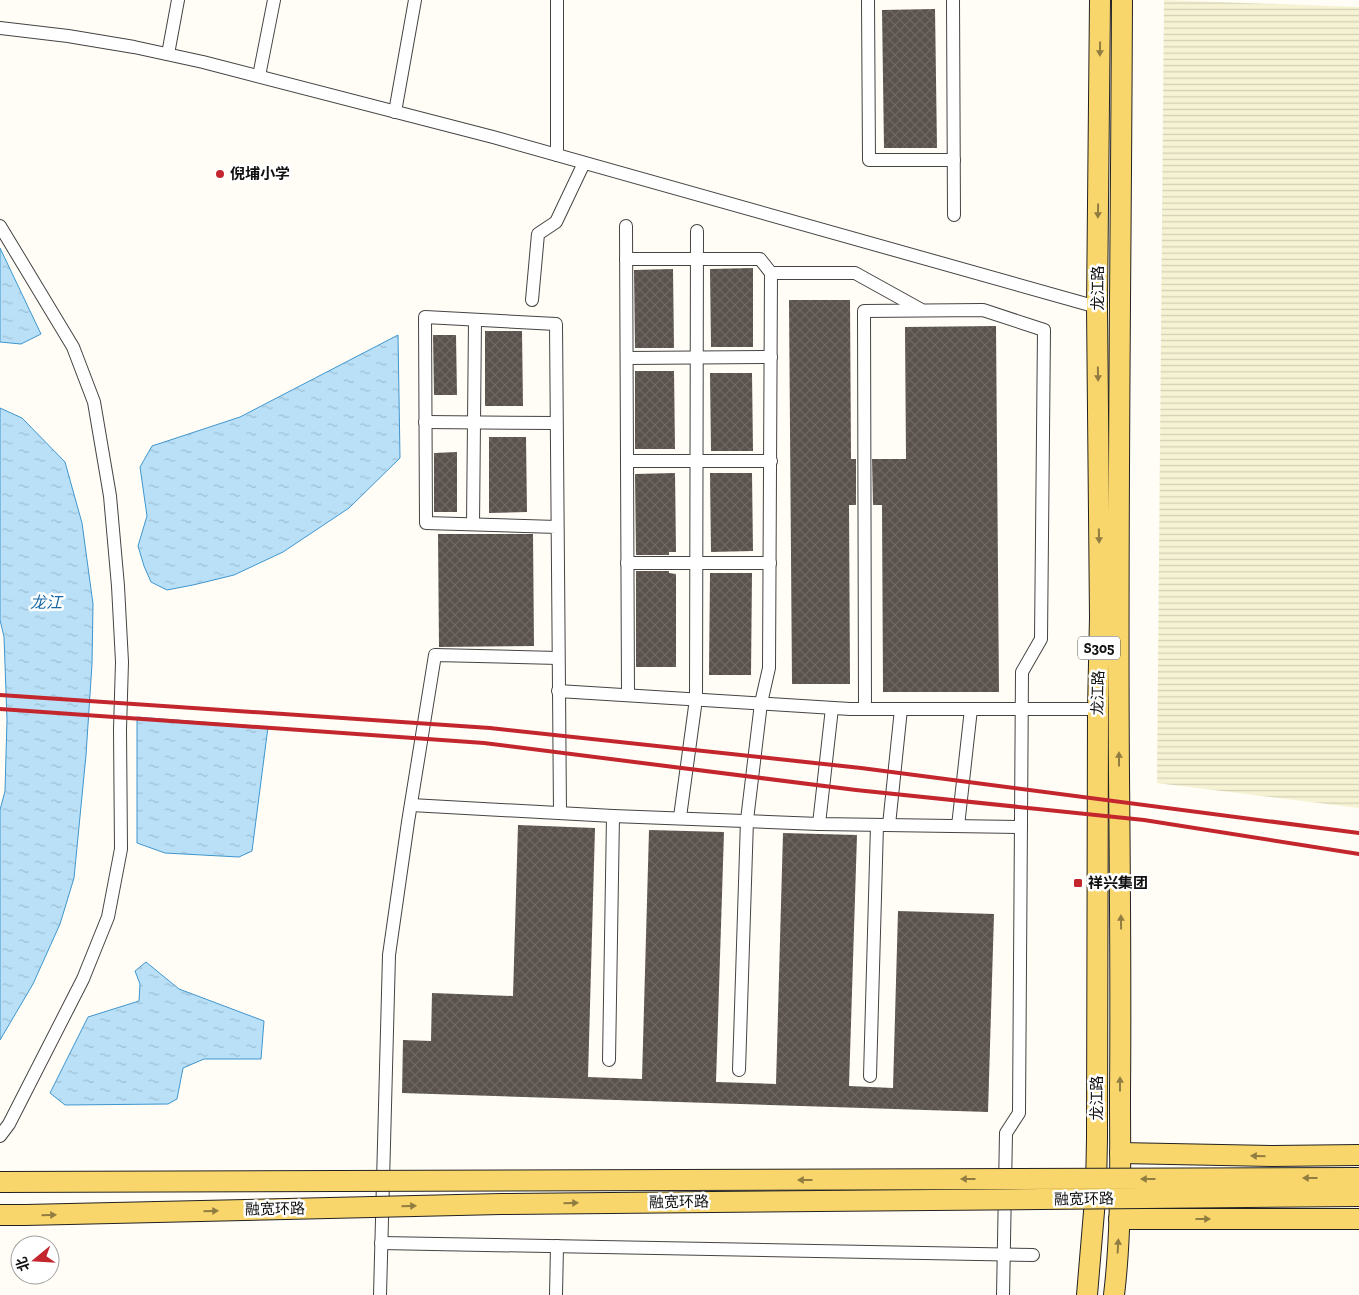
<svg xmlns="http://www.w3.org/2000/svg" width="1359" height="1295" viewBox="0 0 1359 1295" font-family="'Zilla Slab','Noto Sans SC',serif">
<defs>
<pattern id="farmland-rules" width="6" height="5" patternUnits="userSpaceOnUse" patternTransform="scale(1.25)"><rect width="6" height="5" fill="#f6f3d4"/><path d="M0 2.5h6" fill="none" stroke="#d2cfb5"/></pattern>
<pattern id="water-ripples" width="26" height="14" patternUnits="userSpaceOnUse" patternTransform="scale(1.25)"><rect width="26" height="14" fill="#b9e0f7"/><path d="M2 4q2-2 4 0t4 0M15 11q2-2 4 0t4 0" fill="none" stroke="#9ebfd3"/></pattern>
<pattern id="building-cross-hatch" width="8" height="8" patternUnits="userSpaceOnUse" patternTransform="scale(1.25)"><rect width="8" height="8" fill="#5a524d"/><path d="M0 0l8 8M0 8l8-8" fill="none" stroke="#6d6662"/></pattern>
</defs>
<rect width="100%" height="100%" fill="#fffdf5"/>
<path fill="url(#farmland-rules)" d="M1164,0L1359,7V808L1157,783Z"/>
<g fill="url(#water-ripples)" stroke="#3f96cf">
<path d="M0,248L41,334L21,344L0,342Z"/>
<path d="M398,335L400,458L349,508L283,552L234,575L193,585L167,590L151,582L144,566L138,546L147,516L140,467L152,446L240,417Z"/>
<path d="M0,408L22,418L65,462L82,523L93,604L92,664L86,755L74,878L60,924L33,984L0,1040V810L5,791L7,720L4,637L0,620Z"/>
<path d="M137,717L268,727L252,851L239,857L165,853L137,843Z"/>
<path d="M146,962L179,989L264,1021L261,1059H204L183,1068L177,1099L168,1104L65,1105L50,1093L88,1017L139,1001L140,984L135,971Z"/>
</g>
<g fill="url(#building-cross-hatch)">
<path d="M935,9L937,148H884L882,10Z"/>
<path d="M753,268V347H711L710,269Z"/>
<path d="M673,269L674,348H635L634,270Z"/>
<path d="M789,300H850L851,459H856V505H849L850,684H792Z"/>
<path d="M996,326L999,692H883L882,505H873L872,459H906L905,327Z"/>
<path d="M485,331H522L523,406H485Z"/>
<path d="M433,335H456L457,395H434Z"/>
<path d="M635,371H674L675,449H635Z"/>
<path d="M710,373H752L753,451H711Z"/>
<path d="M489,437H526L527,512L489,513Z"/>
<path d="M457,452V512H434V453Z"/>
<path d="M675,473L676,552H669V555H636L635,474Z"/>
<path d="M710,473H752L753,551L711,552Z"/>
<path d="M438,534H533L534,646L439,647Z"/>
<path d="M636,571H669V573L676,574V667H636Z"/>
<path d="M710,573H752L751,675H709Z"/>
<path d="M518,825L595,828L588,1077L642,1079L649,830L724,832L716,1082L776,1084L783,833L857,835L849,1086L893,1088L898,911L994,914L988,1112L402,1093L403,1040L431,1041L432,993L513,996Z"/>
</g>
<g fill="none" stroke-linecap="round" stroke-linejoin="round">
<defs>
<g id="street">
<path d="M557,0V155"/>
<path d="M868,0L869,160H954"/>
<path d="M953,0L954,215"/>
<path d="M0,28L68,36L134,47L203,62L493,137L1097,307"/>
<path d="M168,54L178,0"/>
<path d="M259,76L274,0"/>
<path d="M395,112L415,0"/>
<path d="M0,226L73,347L94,402L110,496L118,586L122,662L120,729L121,849L108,917L83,979L9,1124L0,1136"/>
<path d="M626,226L628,695"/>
<path d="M626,259H760L771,273H855L920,309"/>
<path d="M532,300L538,234L556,222L584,163"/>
<path d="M627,358L771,357"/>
<path d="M425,422L556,423"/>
<path d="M627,461H771"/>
<path d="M473,524L475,320"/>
<path d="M557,527L426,523L425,317L556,324L560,812"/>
<path d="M627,563H770"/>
<path d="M558,691L850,709H1098"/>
<path d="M865,709L864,311L983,310L1044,330L1041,639L1022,672L1019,1113L1006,1133L1003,1295"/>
<path d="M411,805L613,816L819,824L1021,827"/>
<path d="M680,817L696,699L697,231"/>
<path d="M819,824L832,708"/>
<path d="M889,825L901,709"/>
<path d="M958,826L971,709"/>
<path d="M609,1060L613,816"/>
<path d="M739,1070L747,820L761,703L769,668L771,273"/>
<path d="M870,1076L877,825"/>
<path d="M381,1243L1033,1255"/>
<path d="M380,1295L389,955L408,822L435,655L558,658"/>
<path d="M556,1295L557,1246"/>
</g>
<g id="primary">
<path d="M1120,1153L1272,1156L1359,1155"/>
<path d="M1119,1219H1359"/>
<path d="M1087,1295L1096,1188L1097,1139L1098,709L1100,617L1097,307L1100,0"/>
<path d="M1114,1295C1122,1228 1120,1161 1120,1093C1121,987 1120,881 1119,775C1117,516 1121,258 1122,0"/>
</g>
</defs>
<use href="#street" stroke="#444" stroke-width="14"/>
<use href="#primary" stroke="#222" stroke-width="22"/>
<use href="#street" stroke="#fff" stroke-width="12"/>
<use href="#primary" stroke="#f9d66b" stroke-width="20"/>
<g stroke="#c4262e" stroke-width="4">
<path d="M0,695L490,728L861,768L1359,833"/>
<path d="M0,709L484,743L856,790L1144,820L1359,854"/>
</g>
<defs>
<g id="primary-bridge">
<path d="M0,1182L1359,1178"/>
<path d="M0,1215H25L501,1204L1359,1196"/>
</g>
</defs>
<use href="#primary-bridge" stroke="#222" stroke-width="22" stroke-linecap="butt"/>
<use href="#primary-bridge" stroke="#f9d66b" stroke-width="20"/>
</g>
<defs><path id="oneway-solid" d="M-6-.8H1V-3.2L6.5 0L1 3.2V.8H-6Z" transform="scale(1.25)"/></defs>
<g fill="#917d42">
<use href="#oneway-solid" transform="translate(1100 49) rotate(91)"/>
<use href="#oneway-solid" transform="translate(1098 211) rotate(91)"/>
<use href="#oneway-solid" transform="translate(1098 374) rotate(89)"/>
<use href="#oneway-solid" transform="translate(1099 536) rotate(89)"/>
<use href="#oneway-solid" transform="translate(1119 759) rotate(-90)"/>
<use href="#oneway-solid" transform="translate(1121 922) rotate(-91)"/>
<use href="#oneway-solid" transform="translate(1120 1084) rotate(-90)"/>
<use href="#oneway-solid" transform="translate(1258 1156) rotate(-179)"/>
<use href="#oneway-solid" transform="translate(1310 1178) rotate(180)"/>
<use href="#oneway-solid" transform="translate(968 1179) rotate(180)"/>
<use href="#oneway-solid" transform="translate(1148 1179) rotate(180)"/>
<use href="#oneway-solid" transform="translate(805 1180) rotate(180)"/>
<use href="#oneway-solid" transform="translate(571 1203) rotate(-1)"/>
<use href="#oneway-solid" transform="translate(409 1206) rotate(-1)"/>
<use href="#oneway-solid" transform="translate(211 1211) rotate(-1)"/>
<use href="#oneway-solid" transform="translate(49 1215) rotate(-1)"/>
<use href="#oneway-solid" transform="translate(1203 1219)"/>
<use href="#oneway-solid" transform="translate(1118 1246) rotate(-87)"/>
</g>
<g fill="#c4262e" stroke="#fff" stroke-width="2">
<circle cx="220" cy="174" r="5"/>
<rect x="1073" y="878" width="10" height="10" rx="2.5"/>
</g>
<g text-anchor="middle" stroke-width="5" stroke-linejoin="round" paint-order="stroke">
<rect fill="#fff" stroke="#585858" stroke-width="1" x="1078" y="636.5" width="42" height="23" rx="4"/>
<g font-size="14" font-weight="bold" fill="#111">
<text x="1099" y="653">S305</text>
</g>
<g font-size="15" font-weight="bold" fill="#111" stroke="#fff" text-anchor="start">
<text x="230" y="179">倪埔小学</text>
<text x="1088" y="888">祥兴集团</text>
</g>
<g font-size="15" fill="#111" stroke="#fff">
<text transform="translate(1098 288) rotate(-90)" y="5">龙江路</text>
<text transform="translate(1098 693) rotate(-89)" y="5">龙江路</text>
<text transform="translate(1097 1098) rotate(-90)" y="5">龙江路</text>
<text transform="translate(1084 1199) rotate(-1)" y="5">融宽环路</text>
<text transform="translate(679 1202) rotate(-1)" y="5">融宽环路</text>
<text transform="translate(275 1209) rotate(-1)" y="5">融宽环路</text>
</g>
<g font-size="16" font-style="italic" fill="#1768a6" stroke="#fff">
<text x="46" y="608">龙江</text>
</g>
</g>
<g transform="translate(35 1260) rotate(252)"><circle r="24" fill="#ffffff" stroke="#a0a0a0"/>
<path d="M0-4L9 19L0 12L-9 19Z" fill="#c4262e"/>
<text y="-8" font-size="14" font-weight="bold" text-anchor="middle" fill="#111111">北</text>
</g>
</svg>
